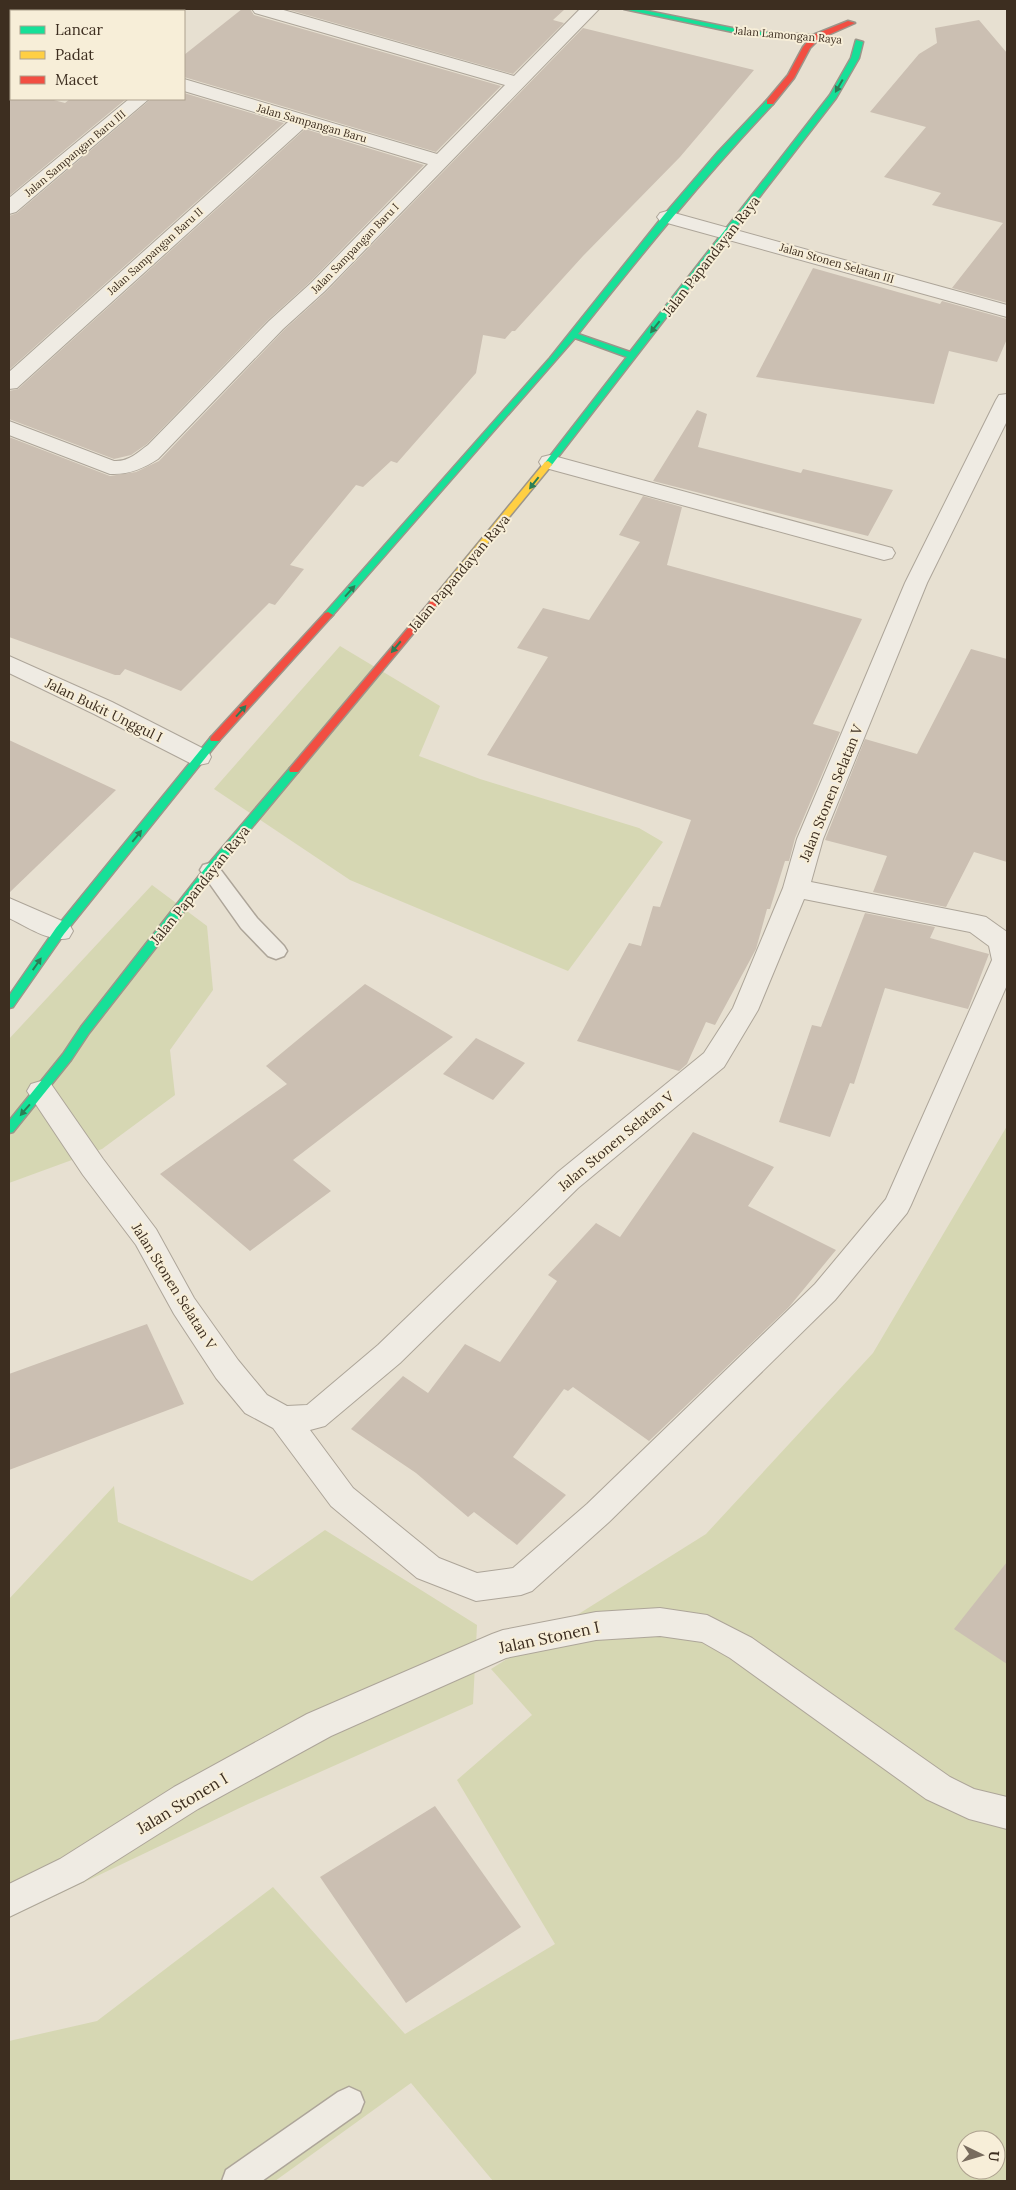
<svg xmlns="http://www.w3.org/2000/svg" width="1016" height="2190" viewBox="0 0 1016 2190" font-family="Lora,serif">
<rect width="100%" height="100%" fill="#e7e0d1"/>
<g fill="#d6d7b3" fill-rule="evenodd">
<path d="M340,646L440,706L419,756L480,779L639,828L663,842L568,971L350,880L214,789Z"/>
<path d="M152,885L207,926L213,990L170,1050L175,1095L102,1149L9,1183V1039Z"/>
<path d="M1007,1126V2181H493L411,2083L275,2181H9V2041L97,2021L273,1887L405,2034L555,1944L457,1780L532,1715L491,1669L706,1534L873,1353ZM966,2140H996V2170H966Z"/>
<path d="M114,1486L118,1522L252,1581L325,1530L477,1625L473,1704L248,1804L9,1918V1599Z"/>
</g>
<g fill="#cbbfb2">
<path d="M242,9H250L254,15L501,86L436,152L184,77V55Z"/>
<path d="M286,9H565L553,20L564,23L513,74Z"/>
<path d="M979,20L1007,53V303L952,288L1003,223L932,205L941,193L884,177L926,127L870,112L919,54L937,43L935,28Z"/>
<path d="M583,28L754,70L680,157L583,256L515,331H512L505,339L483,335L476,373L397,463L391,461L363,487L356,485L290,565L304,569L275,605L269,603L181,691L125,669L120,675H115L9,637V437L110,476L136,472L159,461L284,330L326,292Z"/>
<path d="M184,93L284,123L9,370V216L17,213L151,99H184Z"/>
<path d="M9,99H50L65,103L70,99H126L9,196Z"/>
<path d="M305,129L424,165L310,282L268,320L147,444L131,455L114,459L9,419V391L18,389Z"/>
<path d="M813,268L940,304L942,301L1007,319V339L997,362L949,351L934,404L756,377Z"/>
<path d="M697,410L707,414L698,447L801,473L803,469L893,490L868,536L653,481Z"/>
<path d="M643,496L682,507L667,565L862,619L813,724L840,732L795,838L789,861H785L770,909H767L756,949L715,1025L706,1022L687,1064L679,1071L577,1041L629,943L641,946L653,906L660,907L691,820L487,755L548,657L517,648L543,608L589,620L640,542L619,535Z"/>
<path d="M971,649L1007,659V862L974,852L946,907L873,892L887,856L825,840L865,739L917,754Z"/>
<path d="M9,740L116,790L9,893Z"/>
<path d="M865,913L935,927L930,938L989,954L968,1009L885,988L854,1084L850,1083L830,1137L779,1122L812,1025L821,1027Z"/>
<path d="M365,984L453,1037L293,1160L331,1191L250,1251L160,1174L287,1084L266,1066Z"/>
<path d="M476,1038L525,1063L493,1100L443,1074Z"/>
<path d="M693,1132L774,1167L748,1206L836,1250L789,1307L649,1441L573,1387L568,1391L564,1389L513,1457L566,1495L517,1545L474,1512L468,1517L416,1473L351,1429L403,1376L428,1393L465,1344L500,1362L557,1281L548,1275L596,1223L620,1237Z"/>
<path d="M147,1324L184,1404L9,1470V1374Z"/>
<path d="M1007,1562V1664L954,1629Z"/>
<path d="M435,1806L521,1927L406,2003L320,1877Z"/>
</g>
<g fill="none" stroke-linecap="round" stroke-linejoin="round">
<defs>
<g id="lane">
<path d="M210,863L217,865L257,918L284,946L287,951L284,956L276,959L268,956L241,928L200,870L203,865Z"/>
<path d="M349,2087L360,2092L364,2102L360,2112L262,2181H222L226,2170L338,2092Z"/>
</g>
<g id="street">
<path d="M252,9H280L514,76L580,9H599L325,291L283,329L158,459C143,469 128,475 110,474L9,435V421L114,461C128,462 137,453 148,445L269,321L311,283L428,164L305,127L17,388L9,389V372L288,122L184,91V79L437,154L505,85L255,13Z"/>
<rect x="9" y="44" width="2" height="12"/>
<path d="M129,99H149L16,212L9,214V198Z"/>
<path d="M667,211L1007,305V317L660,221L657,217L660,213Z"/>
<path d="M1007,394V421L927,583L823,839L811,882L977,915L986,917L1007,932V985L911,1205L907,1213L835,1300L609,1522L532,1591L521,1595L476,1601L417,1578L331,1506L273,1428L245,1413L216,1378L174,1314L136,1245L83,1175L27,1091L31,1084L41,1081L51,1084L103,1159L156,1229L194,1298L238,1360L267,1395L287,1406L307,1405L378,1345L558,1172L704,1053L733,1008L783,888L797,839L905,583L996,400L999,395ZM804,899L970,932L989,946L992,960L886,1199L815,1284L587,1504L513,1568L477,1573L439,1558L353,1488L310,1430L325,1426L400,1363L578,1188L724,1067L758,1010Z"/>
<path d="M550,455L892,548L895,553L892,558L884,560L542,467L539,462L542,457Z"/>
<path d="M9,656L112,702L208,751L211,757L208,763L199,765L190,763L94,714L9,673Z"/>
<path d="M9,898L69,924L73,931L69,938C50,943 26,926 9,918Z"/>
<path d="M660,1608L707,1615L752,1638L950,1777L974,1789L1007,1797V1829L969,1819L926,1799L730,1658L702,1642L660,1636L596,1640L506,1658L331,1736L198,1809L84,1881L9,1917V1884L60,1859L174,1787L307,1714L492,1634L503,1630L596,1612Z"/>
</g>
<g id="fast">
<path d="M624,9H638L747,31L828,36L832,38L828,40L747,35Z"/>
<path d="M856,40L863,42L859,58L836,98L551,466H545L544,464L627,357L575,338L331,617H325V613L550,358L664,215L718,152L767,100H773V104C704,177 641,255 578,334L630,352L830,95L851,58Z"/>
<path d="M215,736L220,739L219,741L64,934L13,1007L9,1008V996L56,928L211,737Z"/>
<path d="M294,767L298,768L299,770L298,772L214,873L89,1033L71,1060L13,1132L9,1133V1121L63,1054L81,1027L206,867L290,768Z"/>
</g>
<path id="slow" d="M548,461L552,464L551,466L436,606H430V602L545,462Z"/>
<g id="jam">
<path d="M848,21L855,23L819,39L810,48L794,78L773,104H767V100L788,75L803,47L813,35Z"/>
<path d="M433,601L436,602V606L298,772H290L289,770L290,768L430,602Z"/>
<path d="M328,612L333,615L331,617L219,741H211L210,739L211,737L325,613Z"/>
</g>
</defs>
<use href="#lane" stroke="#ada599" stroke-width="3"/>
<use href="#street" stroke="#ada599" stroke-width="2"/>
<use href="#fast" stroke="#9c958a" stroke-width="3"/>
<use href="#slow" stroke="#9c958a" stroke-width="3"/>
<use href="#jam" stroke="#9c958a" stroke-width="3"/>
<use href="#lane" fill="#efebe3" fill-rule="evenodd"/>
<use href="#street" fill="#efebe3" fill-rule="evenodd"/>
<use href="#fast" fill="#16e098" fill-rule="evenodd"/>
<use href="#slow" fill="#ffcf43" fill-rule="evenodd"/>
<use href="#jam" fill="#f24e42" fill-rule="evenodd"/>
</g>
<defs><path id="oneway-solid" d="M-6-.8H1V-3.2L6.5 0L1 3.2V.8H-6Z" transform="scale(1.25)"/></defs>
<g fill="#2b7e56">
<use href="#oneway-solid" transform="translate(839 86) rotate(120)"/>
<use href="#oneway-solid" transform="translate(655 327) rotate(128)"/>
<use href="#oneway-solid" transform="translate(534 483) rotate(128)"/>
<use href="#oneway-solid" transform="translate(350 591) rotate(-48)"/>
<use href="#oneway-solid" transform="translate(396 647) rotate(130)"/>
<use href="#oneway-solid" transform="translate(241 711) rotate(-48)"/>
<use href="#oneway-solid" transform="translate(137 836) rotate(-51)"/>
<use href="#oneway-solid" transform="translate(37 964) rotate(-55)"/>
<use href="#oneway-solid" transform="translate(25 1110) rotate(131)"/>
</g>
<g text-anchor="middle" stroke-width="4" stroke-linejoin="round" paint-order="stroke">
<g font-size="11" fill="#3d2e20" stroke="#f7eed8">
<text transform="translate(788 35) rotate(5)" y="4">Jalan Lamongan Raya</text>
<text transform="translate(312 123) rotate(16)" y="4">Jalan Sampangan Baru</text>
<text transform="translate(75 153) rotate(-40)" y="4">Jalan Sampangan Baru III</text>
<text transform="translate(355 248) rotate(-46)" y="4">Jalan Sampangan Baru I</text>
<text transform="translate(155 251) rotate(-42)" y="4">Jalan Sampangan Baru II</text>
<text transform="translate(837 263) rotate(16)" y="4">Jalan Stonen Selatan III</text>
</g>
<g font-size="14" fill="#3d2e20" stroke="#f7eed8">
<text transform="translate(711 256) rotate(-52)" y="5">Jalan Papandayan Raya</text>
<text transform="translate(459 573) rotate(-50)" y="5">Jalan Papandayan Raya</text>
<text transform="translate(104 710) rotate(26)" y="5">Jalan Bukit Unggul I</text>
<text transform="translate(831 793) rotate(-68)" y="5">Jalan Stonen Selatan V</text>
<text transform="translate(200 885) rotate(-51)" y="5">Jalan Papandayan Raya</text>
<text transform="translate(616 1141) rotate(-40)" y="5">Jalan Stonen Selatan V</text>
<text transform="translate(174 1286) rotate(58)" y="5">Jalan Stonen Selatan V</text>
</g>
<g font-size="16" fill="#3d2e20" stroke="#f7eed8">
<text transform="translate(549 1637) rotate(-12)" y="6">Jalan Stonen I</text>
<text transform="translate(182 1803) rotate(-31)" y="6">Jalan Stonen I</text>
</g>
</g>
<rect width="1016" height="2190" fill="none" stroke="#3d2e20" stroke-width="20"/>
<rect x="10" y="10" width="175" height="90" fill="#f7eed8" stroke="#ada18e"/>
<rect x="20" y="26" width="25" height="8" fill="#16e098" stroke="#ada18e"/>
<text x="55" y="35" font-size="15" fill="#3d2e20">Lancar</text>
<rect x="20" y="51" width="25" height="8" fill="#ffcf43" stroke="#ada18e"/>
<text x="55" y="60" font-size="15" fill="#3d2e20">Padat</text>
<rect x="20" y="76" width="25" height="8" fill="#f24e42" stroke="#ada18e"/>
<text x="55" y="85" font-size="15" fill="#3d2e20">Macet</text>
<g transform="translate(981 2155) rotate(95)"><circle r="24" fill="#f7eed8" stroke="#ada18e"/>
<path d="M0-4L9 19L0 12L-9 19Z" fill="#786c5e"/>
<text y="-8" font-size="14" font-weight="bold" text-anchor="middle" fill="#3d2e20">U</text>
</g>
</svg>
